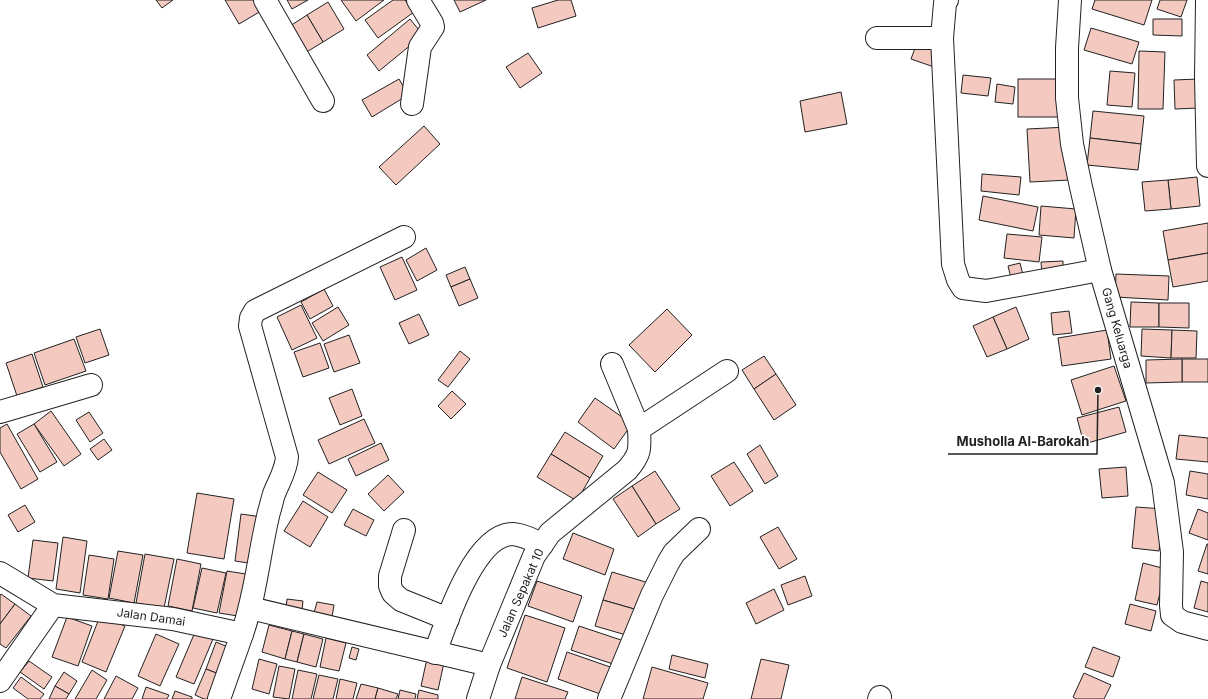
<svg xmlns="http://www.w3.org/2000/svg" width="1208" height="699" viewBox="0 0 1208 699" font-family="Inter,sans-serif">
<rect width="100%" height="100%" fill="#fff"/>
<g fill="#f3c9c0" stroke="#222">
<path d="M156,0H173L162,8Z"/>
<path d="M225,0H254L261,11L239,24Z"/>
<path d="M287,0H308L292,9Z"/>
<path d="M341,0H384L356,21Z"/>
<path d="M393,0H405L414,12L378,38L365,20Z"/>
<path d="M454,0H486L460,12Z"/>
<path d="M558,0H571L576,16L538,28L532,8Z"/>
<path d="M1095,0H1152L1144,25L1092,9Z"/>
<path d="M1160,0H1187L1181,17L1157,9Z"/>
<path d="M328,2L344,29L323,42L307,15Z"/>
<path d="M307,15L323,42L300,56L284,30Z"/>
<path d="M410,19L423,35L379,71L367,55Z"/>
<path d="M1153,19H1182V36L1153,35Z"/>
<path d="M1091,28L1139,42L1132,64L1084,50Z"/>
<path d="M918,40L940,48L934,67L911,59Z"/>
<path d="M1139,51L1165,52L1163,109H1138Z"/>
<path d="M528,53L542,73L520,88L506,67Z"/>
<path d="M1110,71L1135,73L1132,107L1107,105Z"/>
<path d="M963,75L991,78L988,96L961,93Z"/>
<path d="M399,79L408,95L372,117L362,100Z"/>
<rect x="1018" y="79" width="46" height="38"/>
<path d="M1198,79L1199,108L1175,109L1174,80Z"/>
<path d="M997,84L1015,87L1013,104L995,102Z"/>
<path d="M841,92L847,124L805,132L800,101Z"/>
<path d="M1093,111L1144,116L1141,144L1090,138Z"/>
<path d="M424,126L440,144L396,185L379,167Z"/>
<path d="M1068,127L1070,180L1030,182L1027,129Z"/>
<path d="M1090,138L1141,144L1138,170L1087,165Z"/>
<path d="M982,174L1021,177L1019,195L981,191Z"/>
<path d="M1197,177L1200,206L1171,209L1168,180Z"/>
<path d="M1168,180L1171,209L1145,211L1142,182Z"/>
<path d="M983,196L1038,207L1033,231L979,220Z"/>
<path d="M1041,206L1076,209L1074,238L1039,235Z"/>
<path d="M1208,223V253L1168,260L1163,231Z"/>
<path d="M1007,234L1042,237L1039,262L1004,258Z"/>
<path d="M426,248L437,270L417,281L406,260Z"/>
<path d="M1208,253V281L1173,287L1168,260Z"/>
<path d="M402,257L417,290L395,300L380,267Z"/>
<path d="M1063,261V273L1042,274L1041,262Z"/>
<path d="M1020,263L1024,279L1012,282L1008,266Z"/>
<path d="M465,267L470,279L451,287L446,275Z"/>
<path d="M1116,274L1169,276L1168,300L1115,297Z"/>
<path d="M470,279L478,298L459,306L451,287Z"/>
<path d="M324,289L333,306L310,319L301,302Z"/>
<path d="M1131,302L1159,303V327H1130Z"/>
<path d="M1159,303H1189V328L1159,327Z"/>
<path d="M301,305L317,338L292,350L277,317Z"/>
<path d="M338,307L349,325L323,341L312,323Z"/>
<path d="M1016,307L1029,339L1007,349L993,317Z"/>
<path d="M667,309L692,335L655,372L629,345Z"/>
<path d="M1069,311L1072,333L1053,335L1051,313Z"/>
<path d="M419,314L429,335L409,344L399,323Z"/>
<path d="M993,317L1007,349L987,357L973,326Z"/>
<path d="M100,329L109,355L85,363L76,337Z"/>
<path d="M1142,329L1172,330L1171,358L1141,356Z"/>
<path d="M1107,330L1111,359L1062,366L1058,338Z"/>
<path d="M1172,330L1197,331L1196,358H1171Z"/>
<path d="M349,335L360,363L334,372L324,344Z"/>
<path d="M74,339L86,371L45,385L34,353Z"/>
<path d="M320,343L329,368L303,377L294,352Z"/>
<path d="M460,351L470,359L448,387L438,380Z"/>
<path d="M32,354L43,387L17,396L6,363Z"/>
<path d="M764,356L776,374L754,389L742,370Z"/>
<rect x="1182" y="359" width="26" height="23"/>
<path d="M1182,359V382L1146,383V360Z"/>
<path d="M1114,366L1126,401L1082,415L1071,380Z"/>
<path d="M776,374L796,405L774,420L754,389Z"/>
<path d="M352,389L362,416L340,425L329,398Z"/>
<path d="M452,391L466,404L451,419L438,406Z"/>
<path d="M595,398L632,424L614,449L578,422Z"/>
<path d="M1119,407L1126,432L1084,444L1077,418Z"/>
<path d="M51,411L81,454L64,466L34,424Z"/>
<path d="M89,412L103,433L90,442L76,420Z"/>
<path d="M364,419L375,443L329,464L318,440Z"/>
<path d="M7,424L38,479L21,489L0,452V428Z"/>
<path d="M34,424L57,462L40,472L17,434Z"/>
<path d="M565,432L603,456L590,478L551,454Z"/>
<path d="M1179,435L1208,438V462L1176,459Z"/>
<path d="M104,439L112,450L98,460L90,449Z"/>
<path d="M381,443L389,460L356,476L348,459Z"/>
<path d="M760,445L778,476L765,484L747,454Z"/>
<path d="M551,454L590,478L577,501L537,477Z"/>
<path d="M734,462L753,491L730,506L711,476Z"/>
<path d="M1126,467L1128,496L1102,498L1099,469Z"/>
<path d="M655,471L680,509L656,524L632,486Z"/>
<path d="M1190,471L1208,474V499L1186,495Z"/>
<path d="M318,472L347,490L332,513L303,495Z"/>
<path d="M388,475L404,492L384,511L368,494Z"/>
<path d="M632,486L656,524L638,537L613,499Z"/>
<path d="M197,493L234,499L224,559L187,553Z"/>
<path d="M303,501L328,517L310,547L284,531Z"/>
<path d="M25,505L35,522L18,532L8,515Z"/>
<path d="M1136,507L1164,509L1159,551L1132,548Z"/>
<path d="M353,509L374,520L366,536L344,525Z"/>
<path d="M1198,509L1208,513V540L1189,533Z"/>
<path d="M241,514L262,517L255,564L235,561Z"/>
<path d="M778,527L797,559L779,569L760,537Z"/>
<path d="M573,533L614,549L605,575L563,559Z"/>
<path d="M63,537L87,541L80,593L56,589Z"/>
<path d="M33,540L58,543L53,581L28,578Z"/>
<path d="M1207,544H1208V574L1198,571Z"/>
<path d="M118,551L143,555L134,603L109,598Z"/>
<path d="M145,554L174,559L164,608L136,603Z"/>
<path d="M89,555L114,559L108,599L83,595Z"/>
<path d="M177,559L201,564L192,611L168,606Z"/>
<path d="M1143,563L1166,569L1157,605L1135,600Z"/>
<path d="M202,568L226,573L217,613L193,608Z"/>
<path d="M227,571L252,575L244,617L219,613Z"/>
<path d="M612,572L649,583L641,611L603,600Z"/>
<path d="M805,576L812,596L788,605L781,585Z"/>
<path d="M537,581L582,596L573,622L528,606Z"/>
<path d="M1201,581L1208,583V612L1194,608Z"/>
<path d="M774,589L784,610L756,624L746,603Z"/>
<path d="M1,594L15,604L0,624V595Z"/>
<path d="M287,599L303,601L302,610L286,608Z"/>
<path d="M603,600L641,611L633,637L595,626Z"/>
<path d="M317,602L334,605L332,617L314,613Z"/>
<path d="M15,604L31,616L6,648L0,644V624Z"/>
<path d="M1130,604L1156,611L1151,631L1125,624Z"/>
<path d="M525,615L565,628L547,682L507,668Z"/>
<path d="M100,616L125,626L106,672L82,662Z"/>
<path d="M67,617L92,626L78,666L52,657Z"/>
<path d="M269,625L292,631L285,659L262,652Z"/>
<path d="M579,626L624,641L616,665L571,650Z"/>
<path d="M292,631L304,634L297,662L285,659Z"/>
<path d="M195,632L213,639L194,684L176,677Z"/>
<path d="M156,634L179,644L160,686L138,676Z"/>
<path d="M304,634L323,639L316,667L297,662Z"/>
<path d="M326,638L346,643L339,671L320,667Z"/>
<path d="M216,642L235,650L224,676L206,669Z"/>
<path d="M352,647L359,649L356,660L349,658Z"/>
<path d="M1093,647L1120,657L1113,677L1085,667Z"/>
<path d="M567,652L616,669L606,696L558,679Z"/>
<path d="M428,654L445,658L438,690L421,686Z"/>
<path d="M672,655L708,664L705,678L669,669Z"/>
<path d="M259,659L277,664L269,694L252,689Z"/>
<path d="M761,659L789,665L781,699H751Z"/>
<path d="M29,661L52,677L44,689L20,672Z"/>
<path d="M279,666L295,669L289,699L273,697Z"/>
<path d="M652,667L708,683L703,699H643Z"/>
<path d="M206,669L224,676L215,699H204L195,695Z"/>
<path d="M92,670L107,680L96,699H75Z"/>
<path d="M298,670L317,674L311,699H292Z"/>
<path d="M64,672L77,681L69,694L55,686Z"/>
<path d="M1084,673L1111,685L1104,699H1076L1073,697Z"/>
<path d="M319,675L338,679L333,699H313Z"/>
<path d="M116,676L138,688L132,699H104Z"/>
<path d="M21,677L44,694L40,699H28L13,688Z"/>
<path d="M522,677L568,692L565,699H515Z"/>
<path d="M340,679L357,683L353,699H336Z"/>
<path d="M361,684L378,688L375,699H356Z"/>
<path d="M55,686L69,694L66,699H49Z"/>
<path d="M146,687L169,695L167,699H142Z"/>
<path d="M378,688L398,694L396,699H375Z"/>
<path d="M400,690L416,694L415,699H398Z"/>
<path d="M419,690L438,695V699H417Z"/>
<path d="M175,691L192,697V699H172Z"/>
</g>
<g fill="none" stroke-linecap="round" stroke-linejoin="round">
<defs>
<g id="minor">
<path d="M265,0L323,101"/>
<path d="M947,0L945,3L942,38L953,264L958,280L963,288L986,291L1100,270"/>
<path d="M1070,0L1067,48V98L1072,144L1081,187L1100,270L1163,483L1172,552L1171,605L1172,615L1182,622L1208,629"/>
<path d="M1207,0L1206,77L1208,166"/>
<path d="M877,38H942"/>
<path d="M412,104L420,47L433,27L432,23L418,0"/>
<path d="M612,364L639,429"/>
<path d="M0,412L91,385"/>
<path d="M404,530L390,576V586L393,593L401,600L448,619"/>
<path d="M0,573L53,605L173,619L242,634L219,699"/>
<path d="M250,608L489,665"/>
<path d="M242,634C256,594 259,553 269,512C271,506 272,500 274,494C279,481 286,471 287,457L250,326L251,318L255,311L404,237"/>
<path d="M435,653C446,623 474,534 513,534C524,535 533,540 542,545"/>
<path d="M0,681L53,605"/>
<path d="M478,699L489,665L534,556L550,533L627,470C641,454 640,449 639,429L727,371"/>
<path d="M609,699L652,595L668,563L674,553L699,529"/>
<path d="M879,699L880,697"/>
</g>
</defs>
<use href="#minor" stroke="#222" stroke-width="24"/>
<use href="#minor" stroke="#fff" stroke-width="22"/>
</g>
<g text-anchor="middle" stroke-width="3" stroke-linejoin="round" paint-order="stroke">
<g font-size="12" fill="#222" stroke="#fff">
<text transform="translate(1117 328) rotate(74)" y="4">Gang Keluarga</text>
<text transform="translate(521 593) rotate(-66)" y="4">Jalan Sepakat 10</text>
<text transform="translate(151 617) rotate(8)" y="4">Jalan Damai</text>
</g>
</g>
<path fill="none" stroke="#222" stroke-width="1.5" d="M1098 390L1097 454H948"/>
<circle fill="#222" stroke="#fff" stroke-width="1.5" cx="1098" cy="390" r="4"/>
<g font-size="13" text-anchor="middle" font-weight="bold" fill="#222" stroke="#fff" stroke-width="3" stroke-linejoin="round" paint-order="stroke">
<text x="1023" y="446">Musholla Al-Barokah</text>
</g>
</svg>
